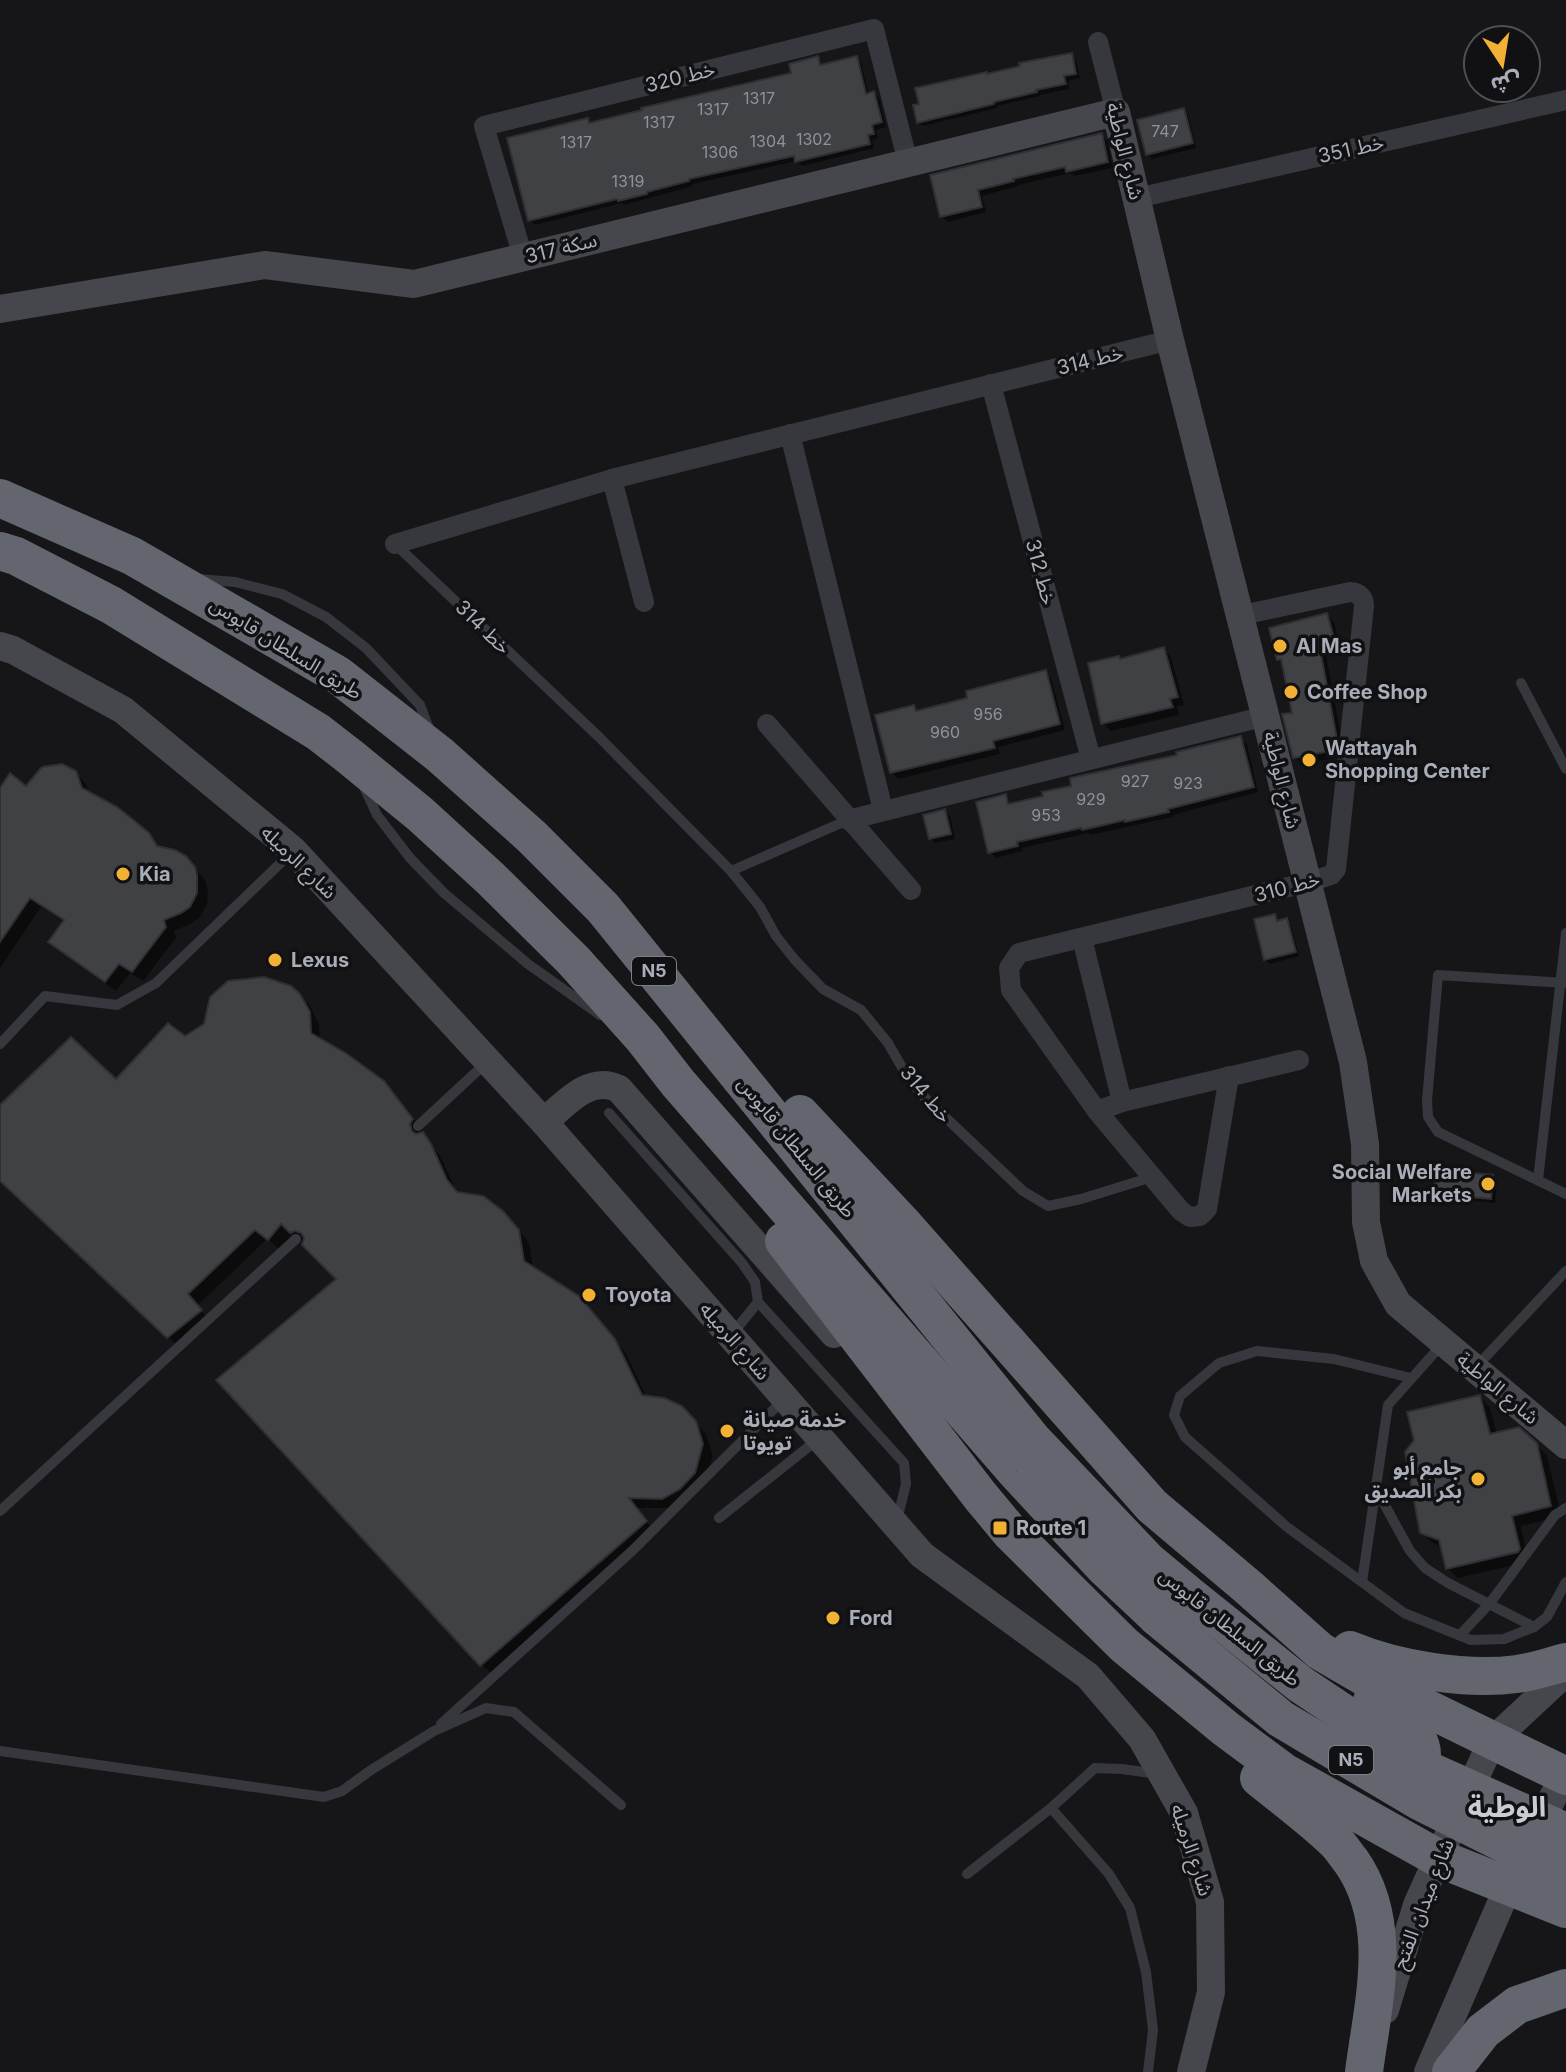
<svg xmlns="http://www.w3.org/2000/svg" width="1566" height="2072" viewBox="0 0 1566 2072" font-family="Inter,'Noto Sans Arabic',sans-serif">
<rect width="100%" height="100%" fill="#161618"/>
<g fill="#0007">
<path d="M1071,55L1076,60L1080,78L1068,81L1069,89L1040,95V96L997,106V108L923,126L918,122Z"/>
<path d="M856,58L861,63L869,95L874,94L879,98L886,127L876,130L878,138L872,140L874,148L802,166L797,161L692,184L693,186L624,205L622,203L535,225L530,220L588,121L591,124L794,74L818,59L823,66Z"/>
<path d="M1183,110L1188,115L1196,148L1152,159L1148,154Z"/>
<path d="M1101,135L1107,141L1113,168L1074,176L1070,173L1018,185V186L982,196L986,212L948,222L942,216L933,176Z"/>
<path d="M1327,615L1334,622L1341,651L1326,655L1343,747L1342,757L1302,764L1295,757L1294,714L1283,663L1279,659Z"/>
<path d="M1164,649L1171,657L1184,705L1177,707L1179,715L1111,731L1103,723L1121,661Z"/>
<path d="M1045,672L1051,678L1065,730L998,747L1000,754L898,779L891,772L914,707L919,712L970,699Z"/>
<path d="M1241,738L1247,744L1258,792L1173,815V817L1090,835L1088,833L1022,848L1023,851L996,858L990,852L1005,796L1011,805L1045,797Z"/>
<path d="M75,773L86,784L89,795L148,835L160,848L185,858L205,880L208,891L207,904L200,917L192,923L174,931L176,938L143,981L130,973L116,991L61,952L51,942L65,922L41,907L0,968V792L27,789Z"/>
<path d="M945,811L950,816L955,839L935,843L931,838Z"/>
<path d="M1275,916L1279,920H1286L1291,925L1299,956L1270,964L1265,959Z"/>
<path d="M299,995L310,1006L319,1024L320,1041L383,1082L394,1094L423,1131L421,1134L441,1157L457,1193L514,1224L529,1243L533,1269L589,1309L625,1352L647,1398L681,1408L706,1434L713,1456L704,1483L691,1499L673,1508H636L655,1532L492,1674L481,1664L339,1279L293,1233L279,1249L267,1239L197,1306L211,1322L179,1347L0,1179V1108L116,1081L185,1038Z"/>
<path d="M1492,1177L1497,1182L1495,1203L1440,1198L1435,1193Z"/>
<path d="M1480,1397L1490,1408L1497,1434L1535,1444L1547,1455L1561,1516L1521,1526L1528,1562L1458,1578L1447,1568L1442,1547L1433,1543L1422,1532Z"/>
</g>
<g fill="#404145" stroke="#303034" stroke-width="2">
<path d="M1072,53L1076,74L1064,76L1066,84L1036,90L1037,92L994,102V104L917,123L913,105L919,104L915,88L987,72V74L1020,66L1019,63Z"/>
<path d="M818,56L820,65L857,56L866,94L874,91L882,122L872,125L874,134L868,135L870,144L795,162L794,156L689,179V181L647,192V194L618,201L617,199L528,221L507,138L588,118L589,123L642,110L641,108L791,73L789,64Z"/>
<path d="M1184,108L1193,143L1146,155L1137,120Z"/>
<path d="M1102,133L1108,162L1066,172L1065,167L1013,179L1014,181L978,190L982,207L940,217L930,175Z"/>
<path d="M1327,613L1336,645L1320,649L1337,739L1336,750L1293,758L1282,714L1292,713L1281,659L1277,660L1269,628Z"/>
<path d="M1164,647L1178,697L1170,699L1173,707L1101,724L1088,663L1119,656L1120,659Z"/>
<path d="M1046,670L1060,724L993,741L995,748L890,773L875,715L914,705L916,711L967,698L966,691Z"/>
<path d="M1241,736L1254,787L1168,809L1169,812L1125,822V820L1082,830L1081,828L1017,842L1018,846L988,853L976,802L1006,794L1008,804L1043,796L1042,792L1071,786L1070,778L1177,755L1176,752Z"/>
<path d="M62,764L76,771L82,788L117,807L131,818L149,833L157,846L175,850L186,856L195,867L197,875V893L190,907L181,913L164,920L166,927L132,972L119,964L105,982L48,942L64,920L30,898L0,942V788L10,773L26,786L42,767Z"/>
<path d="M945,809L951,834L929,839L923,815Z"/>
<path d="M1275,914L1277,921L1287,918L1296,952L1264,960L1254,919Z"/>
<path d="M264,977L291,986L300,994L310,1012L311,1033L347,1054L384,1081L413,1119L410,1124L412,1131L416,1134L423,1132L431,1144L447,1180L457,1192L483,1196L503,1211L519,1230L524,1261L579,1296L615,1339L642,1395L664,1398L682,1406L696,1421L703,1444L695,1473L680,1489L662,1499L629,1498L647,1521L480,1666L216,1380L336,1279L302,1245L304,1238L301,1233L295,1231L290,1233L281,1224L268,1240L255,1230L188,1294L202,1310L167,1338L0,1181V1105L71,1037L116,1079L168,1023L185,1036L204,1024L210,997L228,981Z"/>
<path d="M1436,1170L1493,1175L1491,1199L1433,1194Z"/>
<path d="M1480,1395L1490,1434L1519,1427L1537,1443L1551,1506L1512,1516L1520,1549L1518,1552L1446,1569L1439,1540L1420,1533L1405,1452L1414,1440L1407,1412Z"/>
</g>
<g fill="none" stroke-linecap="round" stroke-linejoin="round">
<g stroke="#37383d" stroke-width="10">
<path d="M395,544L599,737L731,871L760,907L776,936L795,960L823,989L861,1010L888,1043L907,1076L924,1097L1023,1191L1048,1206L1081,1199L1152,1177"/>
<path d="M198,579L235,582L282,594L326,617L366,648L420,705L430,731"/>
<path d="M1521,683L1566,769"/>
<path d="M364,787L377,815L410,858L444,893L528,964L600,1015"/>
<path d="M731,871L848,820"/>
<path d="M1566,983L1438,975L1427,1100L1428,1117L1438,1132L1566,1194"/>
<path d="M0,1044L45,996L117,1005L156,983L292,852"/>
<path d="M609,1113L742,1263L755,1282L758,1302"/>
<path d="M418,1126L487,1062"/>
<path d="M1538,1180L1566,933"/>
<path d="M733,1333L758,1302L904,1463L906,1484L897,1520"/>
<path d="M1477,1366L1566,1271"/>
<path d="M1411,1378L1334,1359L1257,1351L1219,1363L1180,1396L1174,1415L1185,1437L1287,1527L1404,1613L1471,1640L1504,1639L1534,1627L1547,1617L1566,1582"/>
<path d="M1376,1489L1410,1551L1425,1568L1448,1583L1534,1627"/>
<path d="M0,1511L296,1239"/>
<path d="M719,1518L817,1440"/>
<path d="M1362,1582L1388,1405L1436,1351L1443,1348"/>
<path d="M1460,1635L1490,1603L1555,1515L1566,1508"/>
<path d="M441,1724L632,1551L784,1399"/>
<path d="M0,1751L324,1797L342,1791L371,1770L434,1731L486,1708L514,1712L621,1805"/>
<path d="M1051,1808L1109,1874L1130,1908L1146,1972L1153,2030L1148,2072"/>
<path d="M967,1874L1051,1808L1095,1768L1122,1769L1158,1774"/>
</g>
<g stroke="#37383d" stroke-width="20">
<path d="M1098,42L1116,112"/>
<path d="M1137,198L1566,100"/>
<path d="M523,257L484,126L874,29L908,163"/>
<path d="M991,384L1091,759"/>
<path d="M790,434L883,810"/>
<path d="M612,479L644,602"/>
<path d="M395,544L612,479L1170,340"/>
<path d="M767,724L911,890"/>
<path d="M848,820L1266,716"/>
<path d="M1082,938L1122,1102"/>
<path d="M1229,1076L1207,1209L1200,1216L1190,1217L1181,1211L1097,1111L1011,990L1009,968L1019,953L1309,882L1331,875L1336,869L1364,606C1364,598 1359,592 1350,592L1242,615"/>
<path d="M1097,1111L1122,1102L1299,1060"/>
</g>
<g stroke="#45474d" stroke-width="28">
<path d="M0,309L265,265L414,284L1116,112L1170,340L1353,1062L1365,1144L1366,1222L1374,1261L1398,1304L1566,1445"/>
<path d="M0,646L13,650L123,710L293,850L544,1122L922,1555L1088,1676L1142,1739L1184,1813L1210,1902L1211,1992L1191,2072"/>
<path d="M544,1122C565,1104 590,1074 619,1089L834,1334"/>
<path d="M1385,2010L1417,1905L1438,1858L1492,1741L1566,1672"/>
<path d="M1428,2072L1508,1887L1566,1771"/>
</g>
<g stroke="#63666e" stroke-width="38">
<path d="M0,498L132,556L338,675L440,755L532,837L603,908L1032,1439L1149,1562L1184,1591"/>
<path d="M0,551L16,556L111,605L318,732L349,756L420,814L490,878L573,960L643,1038L678,1083L1016,1472L1105,1568L1157,1617"/>
<path d="M800,1114L905,1226L1152,1506L1248,1587L1320,1651L1375,1683L1566,1776"/>
<path d="M784,1241L981,1497L1011,1533L1124,1645L1226,1729L1284,1772L1438,1858L1566,1909"/>
<path d="M1350,1650C1396,1669 1466,1681 1517,1674C1533,1672 1550,1666 1566,1662"/>
<path d="M1372,1701C1406,1723 1445,1746 1405,1787"/>
<path d="M1259,1778C1285,1799 1312,1819 1336,1842C1341,1847 1346,1855 1351,1861C1395,1924 1373,2002 1364,2072"/>
<path d="M1451,2072L1483,2031L1517,2005L1566,1988"/>
</g>
<g stroke="#63666e" stroke-width="38">
<path d="M1184,1591L1300,1684L1430,1771L1566,1832"/>
<path d="M1157,1617L1281,1719L1419,1801L1531,1857L1566,1871"/>
</g>
</g>
<g fill="#f2b134" stroke="#111113" stroke-width="3">
<circle cx="1280" cy="646" r="8"/>
<circle cx="1291" cy="692" r="8"/>
<circle cx="1309" cy="760" r="8"/>
<circle cx="123" cy="874" r="8"/>
<circle cx="275" cy="960" r="8"/>
<circle cx="1488" cy="1184" r="8"/>
<circle cx="589" cy="1295" r="8"/>
<circle cx="727" cy="1431" r="8"/>
<circle cx="1478" cy="1479" r="8"/>
<rect x="992" y="1520" width="16" height="16" rx="4"/>
<circle cx="833" cy="1618" r="8"/>
</g>
<g text-anchor="middle" stroke-width="7" stroke-linejoin="round" paint-order="stroke">
<g font-size="16" fill="#8e929b">
<text x="759" y="104">1317</text>
<text x="713" y="115">1317</text>
<text x="659" y="128">1317</text>
<text x="1165" y="137">747</text>
<text x="814" y="145">1302</text>
<text x="768" y="147">1304</text>
<text x="576" y="148">1317</text>
<text x="720" y="158">1306</text>
<text x="628" y="187">1319</text>
<text x="988" y="720">956</text>
<text x="945" y="738">960</text>
<text x="1135" y="787">927</text>
<text x="1188" y="789">923</text>
<text x="1091" y="805">929</text>
<text x="1046" y="821">953</text>
</g>
<g fill="#111113" stroke="#7b7e86" stroke-width="2">
<rect x="632" y="957" width="44" height="28" rx="6"/>
<rect x="1329" y="1746" width="44" height="28" rx="6"/>
</g>
<g font-size="18" font-weight="bold" fill="#a8adb8">
<text x="654" y="977">N5</text>
<text x="1351" y="1766">N5</text>
</g>
<g font-size="20" fill="#a8adb8" stroke="#111113">
<text transform="translate(680 77) rotate(-14)" y="7">خط 320</text>
<text transform="translate(1351 149) rotate(-13)" y="7">خط 351</text>
<text transform="translate(1125 151) rotate(76)" y="7">شارع الواطية</text>
<text transform="translate(561 248) rotate(-14)" y="7">سكة 317</text>
<text transform="translate(1090 360) rotate(-14)" y="7">خط 314</text>
<text transform="translate(1041 572) rotate(75)" y="7">خط 312</text>
<text transform="translate(483 627) rotate(44)" y="7">خط 314</text>
<text transform="translate(286 648) rotate(32)" y="7">طريق السلطان قابوس</text>
<text transform="translate(1282 780) rotate(76)" y="7">شارع الواطية</text>
<text transform="translate(299 862) rotate(44)" y="7">شارع الرميله</text>
<text transform="translate(1287 887) rotate(-15)" y="7">خط 310</text>
<text transform="translate(926 1094) rotate(50)" y="7">خط 314</text>
<text transform="translate(797 1147) rotate(51)" y="7">طريق السلطان قابوس</text>
<text transform="translate(735 1341) rotate(49)" y="7">شارع الرميله</text>
<text transform="translate(1498 1388) rotate(40)" y="7">شارع الواطية</text>
<text transform="translate(1230 1627) rotate(39)" y="7">طريق السلطان قابوس</text>
<text transform="translate(1192 1850) rotate(72)" y="7">شارع الرميله</text>
<text transform="translate(1423 1904) rotate(-69)" y="7">شارع ميدان الفتح</text>
</g>
<g font-size="20" font-weight="bold" fill="#a8adb8" stroke="#111113" text-anchor="start">
<text x="1296" y="653">Al Mas</text>
<text x="1307" y="699">Coffee Shop</text>
<text x="1325" y="755">Wattayah<tspan x="1325" dy="23">Shopping Center</tspan></text>
<text x="139" y="881">Kia</text>
<text x="291" y="967">Lexus</text>
<text x="1472" y="1179" text-anchor="end">Social Welfare<tspan x="1472" dy="23">Markets</tspan></text>
<text x="605" y="1302">Toyota</text>
<text x="743" y="1427">خدمة صيانة<tspan x="743" dy="23">تويوتا</tspan></text>
<text x="1462" y="1475" text-anchor="end">جامع أبو<tspan x="1462" dy="23">بكر الصديق</tspan></text>
<text x="1016" y="1535">Route 1</text>
<text x="849" y="1625">Ford</text>
</g>
<g font-size="28" font-weight="bold" fill="#c9ccd4" stroke="#111113">
<text x="1507" y="1817">الوطية</text>
</g>
</g>
<g transform="translate(1502 64) rotate(168)"><circle r="38" fill="#111113" stroke="#4d4f55" stroke-width="2"/>
<path d="M0-6L14 30L0 20L-14 30Z" fill="#f2b134"/>
<text y="-12" font-size="22" font-weight="bold" text-anchor="middle" fill="#a8adb8">ش</text>
</g>
</svg>
